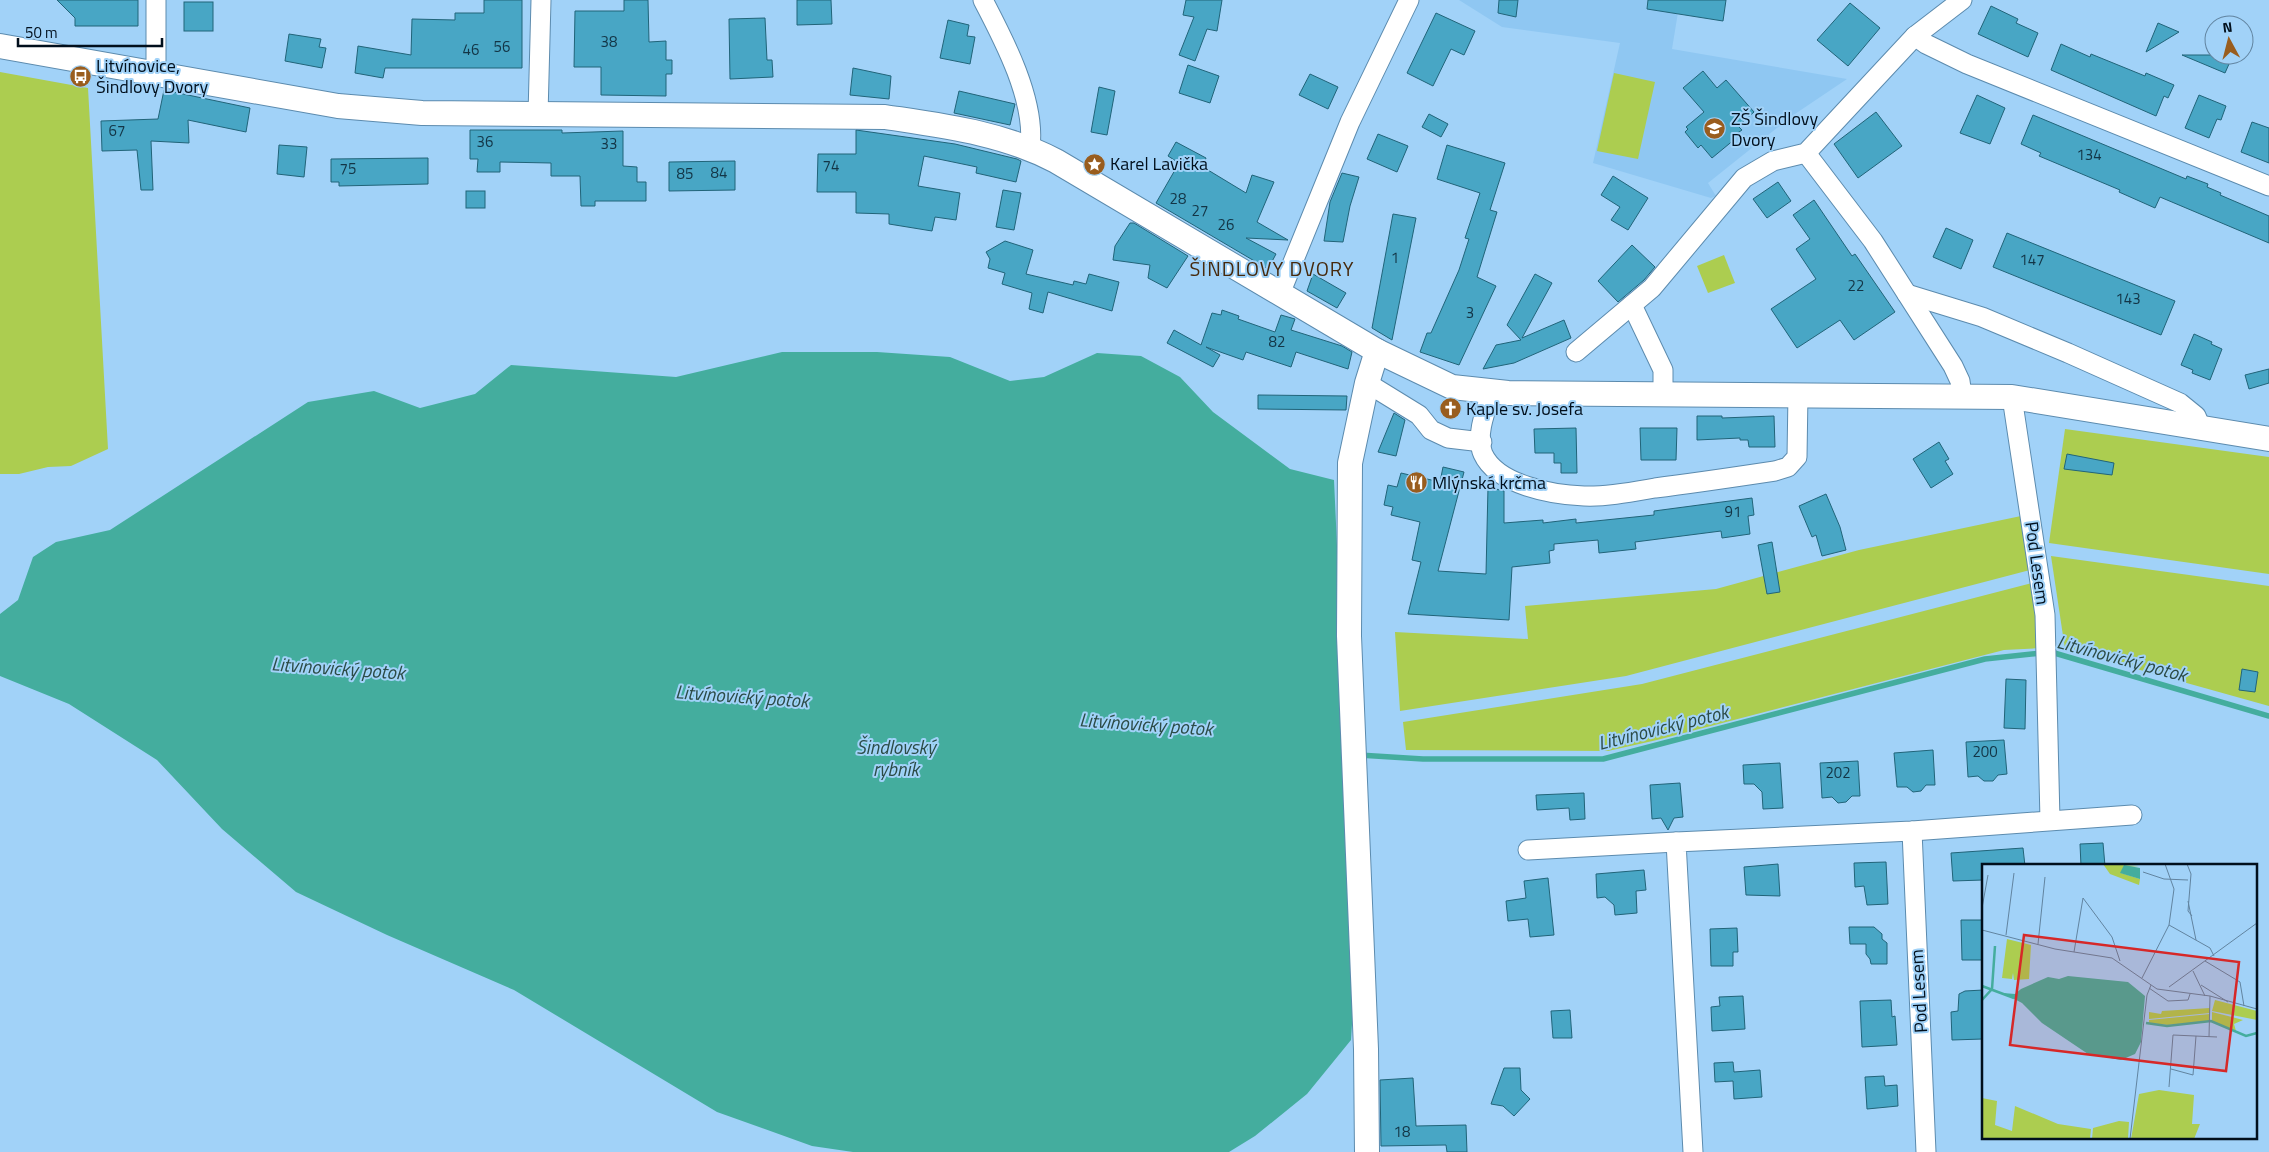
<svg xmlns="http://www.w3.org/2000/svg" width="2269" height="1152" viewBox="0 0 2269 1152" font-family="'Titillium Web',sans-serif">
<rect width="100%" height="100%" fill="#a1d2f8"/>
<path fill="#8fc7f2" d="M1459,0H1680L1672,49L1847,79L1792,116L1708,183L1716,196L1711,198L1593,163L1620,43L1502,27Z"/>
<g fill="#accd50">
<path d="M0,72L88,88L108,449L71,466L48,467L19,474H0Z"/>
<path d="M1614,73L1655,82L1638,159L1597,151Z"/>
<path d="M1724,255L1735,283L1708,293L1697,266Z"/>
<path d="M2065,429L2269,457V574L2049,543Z"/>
<path d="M2021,516L2030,570L1626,676L1400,711L1395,632L1528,639L1525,606L1716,589L1859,550Z"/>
<path d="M2051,556L2269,586V706L2065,649Z"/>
<path d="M2032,583L2041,648L2004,650L1657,740L1608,751L1406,750L1403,722L1642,684Z"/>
</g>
<path fill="#44ad9e" d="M782,352H877L950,357L1010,381L1044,377L1097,353L1141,356L1180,377L1213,412L1290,469L1334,480L1356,959L1351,1040L1307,1094L1255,1136L1229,1152H853L812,1146L717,1112L514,990L387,935L296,892L222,829L157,760L69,704L0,676V614L18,600L33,557L56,542L110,530L308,402L374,391L420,408L475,394L511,365L676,377Z"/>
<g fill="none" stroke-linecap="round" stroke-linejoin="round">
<path stroke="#44ad9e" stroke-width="5.5" d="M1359,755L1423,759H1603L1985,659L2051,652L2269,716"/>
</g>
<g fill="#48a6c5" stroke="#216479">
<path d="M57,0H138V26H75V18Z"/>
<path d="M484,0H522V68H385L383,78L355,73L358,46L411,55L412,19L455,20V13H484Z"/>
<path d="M624,0H648L649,42L666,41V60H672V74H666V96L601,95V67H574L575,11H624Z"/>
<path d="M797,0H831L832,24L797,25Z"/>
<path d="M1186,0H1222L1217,31L1207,29L1195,61L1179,55L1194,17L1183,15Z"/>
<path d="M1499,0H1518L1516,17L1498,13Z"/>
<path d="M1648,0H1726L1723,21L1647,9Z"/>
<rect x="184" y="2" width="29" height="29"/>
<path d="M1850,3L1880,28L1848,66L1817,40Z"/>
<path d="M1991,6L2018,19L2016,23L2038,33L2028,57L1978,34Z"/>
<path d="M1436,13L1475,31L1464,55L1451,49L1433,86L1407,73Z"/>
<path d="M765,18L767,60H772L773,77L730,79L729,19Z"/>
<path d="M948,20L969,25L967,36L975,37L970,64L940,58Z"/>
<path d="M2158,23L2179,32L2146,52Z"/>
<path d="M289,34L321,39L319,47L326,48L322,68L285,61Z"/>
<path d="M2061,44L2090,57L2091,54L2145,76L2146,73L2174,85L2168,98L2164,96L2156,116L2051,70Z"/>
<path d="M2182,55H2233L2225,73Z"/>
<path d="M1188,65L1219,76L1210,103L1179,93Z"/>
<path d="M853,68L891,76L889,99L850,95Z"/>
<path d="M1703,71L1717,88L1726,80L1754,112L1738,126L1742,130L1733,136L1735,139L1712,158L1701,145L1698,148L1685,132L1688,129L1686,127L1704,112L1683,88Z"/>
<path d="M1310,74L1338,87L1328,109L1299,95Z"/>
<path d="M1099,87L1115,91L1107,135L1091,132Z"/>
<path d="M164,90L250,108L246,132L188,120L189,143L151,141L153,190H141L137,150L102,151L101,121L158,119Z"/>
<path d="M959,91L1015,104L1010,125L954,113Z"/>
<path d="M1977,95L2005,108L1990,144L1960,133Z"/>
<path d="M2199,95L2226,106L2221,120L2217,119L2209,138L2185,128Z"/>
<path d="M1876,112L1902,146L1858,178L1834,144Z"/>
<path d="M1429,114L1448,124L1441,137L1422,127Z"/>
<path d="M2033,115L2186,179L2187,176L2208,184L2207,187L2221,193L2220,195L2269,216V243L2160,197L2155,208L2119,192L2120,190L2039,156L2041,153L2021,144Z"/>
<path d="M2252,122L2269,128V163L2241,152Z"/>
<path d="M470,130H562V133L623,131V166L637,167V182H646V201H595V206H581L580,176H551V163L500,162V172H477L478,159H470Z"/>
<path d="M856,130L955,144L1017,159L1021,161L1016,182L976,173L977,167L924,156L918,186L960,193L956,220L935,217L932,231L889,224V214L856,213V192H817L818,154H856Z"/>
<path d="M1378,134L1408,146L1397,172L1367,159Z"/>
<path d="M1176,142L1206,158L1203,167L1246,193L1252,175L1274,182L1257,222L1288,240L1246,238L1276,254L1268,269L1156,203L1179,163L1168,156Z"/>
<path d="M279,145L307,147L304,177L277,174Z"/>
<path d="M1447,145L1505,163L1490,210L1497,212L1477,277L1496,286L1459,365L1420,352L1427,333H1431L1459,270L1469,239L1465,238L1480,193L1437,179Z"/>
<path d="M428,158V184L339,186V182H331V159Z"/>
<path d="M735,161V190L669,191V162Z"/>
<path d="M1342,173L1359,177L1350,206L1343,242L1324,241L1330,202Z"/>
<path d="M1613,176L1648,198L1628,230L1611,220L1620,207L1601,195Z"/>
<path d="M1778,182L1791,201L1767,218L1753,199Z"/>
<path d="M1003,190L1021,193L1014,230L996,227Z"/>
<rect x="466" y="191" width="19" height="17"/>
<path d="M1814,200L1852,256L1855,254L1895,312L1854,340L1840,320L1797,348L1771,309L1816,279L1796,249L1810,239L1793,215Z"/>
<path d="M1393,214L1416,218L1392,340L1372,328Z"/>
<path d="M1130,223H1134L1188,256L1167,288L1148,278L1150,265L1113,260L1115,246Z"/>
<path d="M1946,228L1973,240L1961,269L1933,257Z"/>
<path d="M2007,233L2175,301L2161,335L1993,267Z"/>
<path d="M1005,241L1033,250L1026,274L1073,285L1074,281L1086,284L1089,274L1119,282L1112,311L1048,292L1043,313L1029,309L1032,293L1002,284L1005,273L988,268L990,259L986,252Z"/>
<path d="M1632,245L1655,267L1644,280L1618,302L1598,281Z"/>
<path d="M1313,274L1346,293L1337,308L1307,291Z"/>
<path d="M1535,274L1552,283L1522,338L1564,320L1571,338L1514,363L1483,369L1496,345L1521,340L1507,325Z"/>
<path d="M1222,310L1239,316L1238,319L1275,332L1281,315L1295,319L1291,330L1342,346L1352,352L1348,369L1296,352L1291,367L1246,352L1243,360L1206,347L1220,355L1213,367L1167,343L1174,330L1201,345L1212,313L1221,315Z"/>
<path d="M2194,334L2212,342L2211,344L2222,349L2210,380L2192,373L2193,370L2181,365Z"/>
<path d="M2269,369V383L2249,389L2245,375Z"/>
<path d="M1258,395L1347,396L1346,410L1258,409Z"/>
<path d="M1394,413L1405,420L1396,456L1378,452Z"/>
<path d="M1697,416H1722V418L1774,416L1775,447H1749L1748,440H1740V438L1697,440Z"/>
<path d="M1576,428L1577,473H1561V463H1554V453H1535L1534,429Z"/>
<path d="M1640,428H1677L1676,460H1641Z"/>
<path d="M1939,442L1949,459L1945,461L1953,474L1931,488L1913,459Z"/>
<path d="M2067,454L2114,463L2112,475L2064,469Z"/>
<path d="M1443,467L1464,472L1438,571L1486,574L1488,487L1504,491V523L1543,520V523L1576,519V523L1654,515V511L1752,498L1754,515L1748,516L1750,534L1722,538L1721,531L1635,542L1636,549L1599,553L1598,540L1554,544V550L1549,551L1550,563L1512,567L1509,620L1408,614L1421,562L1412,560L1420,522L1391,515L1393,507L1384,505L1388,485L1397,487L1401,473L1440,482Z"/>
<path d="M1826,494L1840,527L1846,550L1822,556L1816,535L1812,537L1799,506Z"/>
<path d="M1772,542L1780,592L1767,594L1758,545Z"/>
<path d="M2242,669L2258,672L2255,692L2239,690Z"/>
<path d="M2006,679L2026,680L2025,729L2004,728Z"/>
<path d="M2004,740L2007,774L1998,775L1993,781H1984L1978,776L1968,777L1966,742Z"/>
<path d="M1933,750L1935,785H1926L1921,791L1913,792L1907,787H1897L1894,753Z"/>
<path d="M1858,761L1860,796H1852L1846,802L1838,803L1832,797L1822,798L1820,763Z"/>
<path d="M1780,763L1783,808L1763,809L1762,792L1754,784H1744L1743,765Z"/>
<path d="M1680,783L1683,817L1674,818L1668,830L1661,818L1652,819L1650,785Z"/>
<path d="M1584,793L1585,819L1570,820L1569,808L1537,810L1536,795Z"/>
<path d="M2103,843L2105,866H2081L2080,844Z"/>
<path d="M2023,848L2025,866H1983V880L1953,881L1951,853Z"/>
<path d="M1886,862L1888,904L1867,905L1864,886L1855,887L1854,863Z"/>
<path d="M1778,864L1780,896L1746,895L1744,867Z"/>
<path d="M1644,870L1646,890L1636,891L1637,913L1615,915L1614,905L1605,897L1597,898L1596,874Z"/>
<path d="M1548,878L1554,935L1530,937L1528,919L1508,921L1506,901L1526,898L1524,881Z"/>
<path d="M1961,920H1983V960H1962Z"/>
<path d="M1849,927H1874L1882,934V939L1887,943V964H1871L1870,959L1866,954V944H1850Z"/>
<path d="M1737,928L1738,952H1733V966H1711L1710,929Z"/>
<path d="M1983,990V1039L1952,1040L1951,1012L1958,1011L1959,994L1965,991Z"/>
<path d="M1743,996L1745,1029L1712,1031L1711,1007L1720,1006L1719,997Z"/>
<path d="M1891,1000L1892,1017L1895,1016L1897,1045L1862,1047L1860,1001Z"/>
<path d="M1570,1010L1572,1038H1553L1551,1011Z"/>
<path d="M1733,1062L1734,1072L1760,1070L1762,1097L1734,1099L1733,1081L1715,1082L1714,1063Z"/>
<path d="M1504,1068H1520L1521,1090L1530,1099L1514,1116L1503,1106L1491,1104Z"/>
<path d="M1884,1076L1885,1086L1897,1085L1898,1106L1867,1109L1865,1077Z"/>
<path d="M1413,1078L1416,1126L1466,1125L1467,1152H1447L1446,1145L1381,1146L1380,1080Z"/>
</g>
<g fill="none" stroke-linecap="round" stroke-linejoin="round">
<defs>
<g id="minor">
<path d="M983,0C1004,40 1036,101 1030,147"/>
<path d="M1915,36L1926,44L1967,64L2269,186"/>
<path d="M156,73V0"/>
<path d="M538,115L541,0"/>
<path d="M1806,153L1873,241L1953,366L1960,381L1962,395"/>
<path d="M1280,294L1350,122L1409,0"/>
<path d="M1907,294L1982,317L2068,353L2180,403L2196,416L2202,430"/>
<path d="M1632,305L1663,370V394"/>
<path d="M1576,352L1652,288L1744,178L1773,161L1806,153L1915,36L1962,0"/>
<path d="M1367,383L1419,415L1431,430L1448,438L1482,442"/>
<path d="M1492,391C1486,409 1475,436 1483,454C1497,485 1553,495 1584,496C1607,497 1632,492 1655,488C1695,483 1735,477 1775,471L1788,467L1797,457L1798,394"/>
<path d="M2012,397L2045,615L2050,820"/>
<path d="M1912,831L1926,1152"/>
<path d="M1528,850L1676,842"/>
<path d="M1693,1152L1676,842L1912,831L2132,815"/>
</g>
<g id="tertiary">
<path d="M0,46L338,106L422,113L885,117C944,126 1003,133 1056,161L1377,351L1452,387L1508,393L2012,397L2269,439"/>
<path d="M1367,1152L1366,1049L1349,636L1350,463L1367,383L1377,351"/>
</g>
</defs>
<use href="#minor" stroke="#5c8bae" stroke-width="21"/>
<use href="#tertiary" stroke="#5c8bae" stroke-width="26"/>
<use href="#minor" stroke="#fff" stroke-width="19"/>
<use href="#tertiary" stroke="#fff" stroke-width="24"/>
</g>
<defs>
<symbol id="bus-disc" viewBox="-11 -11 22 22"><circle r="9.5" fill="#995d1e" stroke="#a1d2f8"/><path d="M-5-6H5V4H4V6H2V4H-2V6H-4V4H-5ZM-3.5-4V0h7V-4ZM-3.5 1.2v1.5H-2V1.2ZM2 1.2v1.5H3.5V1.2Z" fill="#fff"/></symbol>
<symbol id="school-disc" viewBox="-11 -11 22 22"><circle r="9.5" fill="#995d1e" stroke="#a1d2f8"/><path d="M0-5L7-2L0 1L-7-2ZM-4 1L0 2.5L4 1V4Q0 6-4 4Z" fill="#fff"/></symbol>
<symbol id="sight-disc" viewBox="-11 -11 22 22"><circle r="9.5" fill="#995d1e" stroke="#a1d2f8"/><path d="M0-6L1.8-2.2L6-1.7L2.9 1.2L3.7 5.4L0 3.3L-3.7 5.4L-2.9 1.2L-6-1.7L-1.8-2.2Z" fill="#fff"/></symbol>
<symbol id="church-disc" viewBox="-11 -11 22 22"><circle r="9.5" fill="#995d1e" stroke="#a1d2f8"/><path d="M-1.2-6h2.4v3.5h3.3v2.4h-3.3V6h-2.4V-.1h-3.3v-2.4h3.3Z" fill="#fff"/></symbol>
<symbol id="restaurant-disc" viewBox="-11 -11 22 22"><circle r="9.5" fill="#995d1e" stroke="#a1d2f8"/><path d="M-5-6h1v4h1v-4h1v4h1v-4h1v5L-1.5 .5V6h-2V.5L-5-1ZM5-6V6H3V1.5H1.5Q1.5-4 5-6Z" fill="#fff"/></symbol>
</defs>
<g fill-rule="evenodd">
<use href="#bus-disc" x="68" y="64" width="25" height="25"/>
<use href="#school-disc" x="1702" y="116" width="25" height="25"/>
<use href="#sight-disc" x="1082" y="152" width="25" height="25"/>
<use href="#church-disc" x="1438" y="396" width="25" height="25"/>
<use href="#restaurant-disc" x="1404" y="470" width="25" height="25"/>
</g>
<g text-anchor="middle" stroke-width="4" stroke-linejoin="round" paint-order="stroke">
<g font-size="15" fill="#133546">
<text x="609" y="47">38</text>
<text x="502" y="52">56</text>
<text x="471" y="55">46</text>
<text x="117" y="136">67</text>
<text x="485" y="147">36</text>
<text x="609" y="149">33</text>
<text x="2089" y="160">134</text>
<text x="831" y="171">74</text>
<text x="348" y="174">75</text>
<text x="719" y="178">84</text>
<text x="685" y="179">85</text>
<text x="1178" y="204">28</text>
<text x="1200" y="216">27</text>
<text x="1226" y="230">26</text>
<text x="1395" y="263">1</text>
<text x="2032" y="265">147</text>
<text x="1856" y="291">22</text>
<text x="2128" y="304">143</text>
<text x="1470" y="318">3</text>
<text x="1277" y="347">82</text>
<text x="1733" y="517">91</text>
<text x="1985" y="757">200</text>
<text x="1838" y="778">202</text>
<text x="1402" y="1137">18</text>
</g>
<g font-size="18" fill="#010f1c" stroke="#a1d2f8" text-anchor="start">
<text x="96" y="72">Litvínovice,<tspan x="96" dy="21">Šindlovy Dvory</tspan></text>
<text x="1731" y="125">ZŠ Šindlovy<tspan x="1731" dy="21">Dvory</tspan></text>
<text x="1110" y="170">Karel Lavička</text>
<text x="1466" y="415">Kaple sv. Josefa</text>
<text x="1432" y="489">Mlýnská krčma</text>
</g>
<g font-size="18" fill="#010f1c" stroke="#a1d2f8">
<text transform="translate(2037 563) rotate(82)" y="6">Pod Lesem</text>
<text transform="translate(1919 991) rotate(-93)" y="6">Pod Lesem</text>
</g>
<g font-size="19" font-style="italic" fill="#2c4b46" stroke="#a1d2f8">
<text transform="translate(2122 658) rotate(15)" y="7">Litvínovický potok</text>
<text transform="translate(338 668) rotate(4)" y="7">Litvínovický potok</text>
<text transform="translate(742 696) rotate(4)" y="7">Litvínovický potok</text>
<text transform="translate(1146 724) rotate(4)" y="7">Litvínovický potok</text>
<text transform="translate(1663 727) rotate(-14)" y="7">Litvínovický potok</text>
<text x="896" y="754">Šindlovský<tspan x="896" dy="22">rybník</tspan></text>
</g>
<g font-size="20" letter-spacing="1" fill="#46290c" stroke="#a1d2f8">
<text x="1272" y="276">ŠINDLOVY DVORY</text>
</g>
</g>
<g transform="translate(1982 864)">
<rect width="275" height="275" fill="#a1d2f8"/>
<path d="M121,0L157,2L146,3L139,9L158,15L157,21L128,10ZM25,75L49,81L47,115L32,116L31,109L30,115L20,114ZM233,136L275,147V156L230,147ZM228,144V149L167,155V148L179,150L180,147ZM230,148L246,152L261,156L252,160L254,167L230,157ZM228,150V157L186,161L167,159V156ZM177,226L212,231L210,260H218L212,275H149L157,230ZM0,234L15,237L13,261L30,267L33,242L76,260L109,265L108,275H0ZM137,257L147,258L146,275H110L111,264Z" fill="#accd50"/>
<path d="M142,1L158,4V15L138,9ZM86,112L146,118L163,132L159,178L153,190L139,196L106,190L60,159L40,139L21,129L33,130L39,125L66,113L77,115Z" fill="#44ad9e"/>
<path fill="none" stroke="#44ad9e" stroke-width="2.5" d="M0,122L32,134M0,136L10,125L13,82M164,159L185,162L229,157L264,172L275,169"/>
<path fill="none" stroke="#6184a0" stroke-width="1" d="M205,0L209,10L206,47L210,52M161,8L182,15L206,16M206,37L214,76M0,44L6,11M187,61L228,84L232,92M0,66L73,85L130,94L175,125L228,132L275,145M24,71L32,9M56,80L63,13M92,88L101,34L130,73L138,97M223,97L258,118L262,142M211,107L223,132M160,114L187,61L192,25L183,0M219,121L246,138M187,123L275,59M167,124L186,137L206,136L208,130M227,173L228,132M189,205L211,211L214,172M187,223L191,171L235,173M148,275L165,131L169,121"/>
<path fill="#d62828" fill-opacity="0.15" stroke="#d62828" stroke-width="2.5" d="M42,71L257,98L244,207L28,181Z"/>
<rect width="275" height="275" fill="none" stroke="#010f1c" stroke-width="2.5"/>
</g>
<g transform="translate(2229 40) rotate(353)"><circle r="24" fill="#a1d2f8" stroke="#6184a0"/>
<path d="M0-4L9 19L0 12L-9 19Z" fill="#995d1e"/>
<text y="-8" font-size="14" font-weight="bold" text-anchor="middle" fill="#010f1c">N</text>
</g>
<path d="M18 38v8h144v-8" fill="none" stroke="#010f1c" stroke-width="2.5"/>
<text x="25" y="38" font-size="15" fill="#010f1c" stroke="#a1d2f8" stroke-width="4" paint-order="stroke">50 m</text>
</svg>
